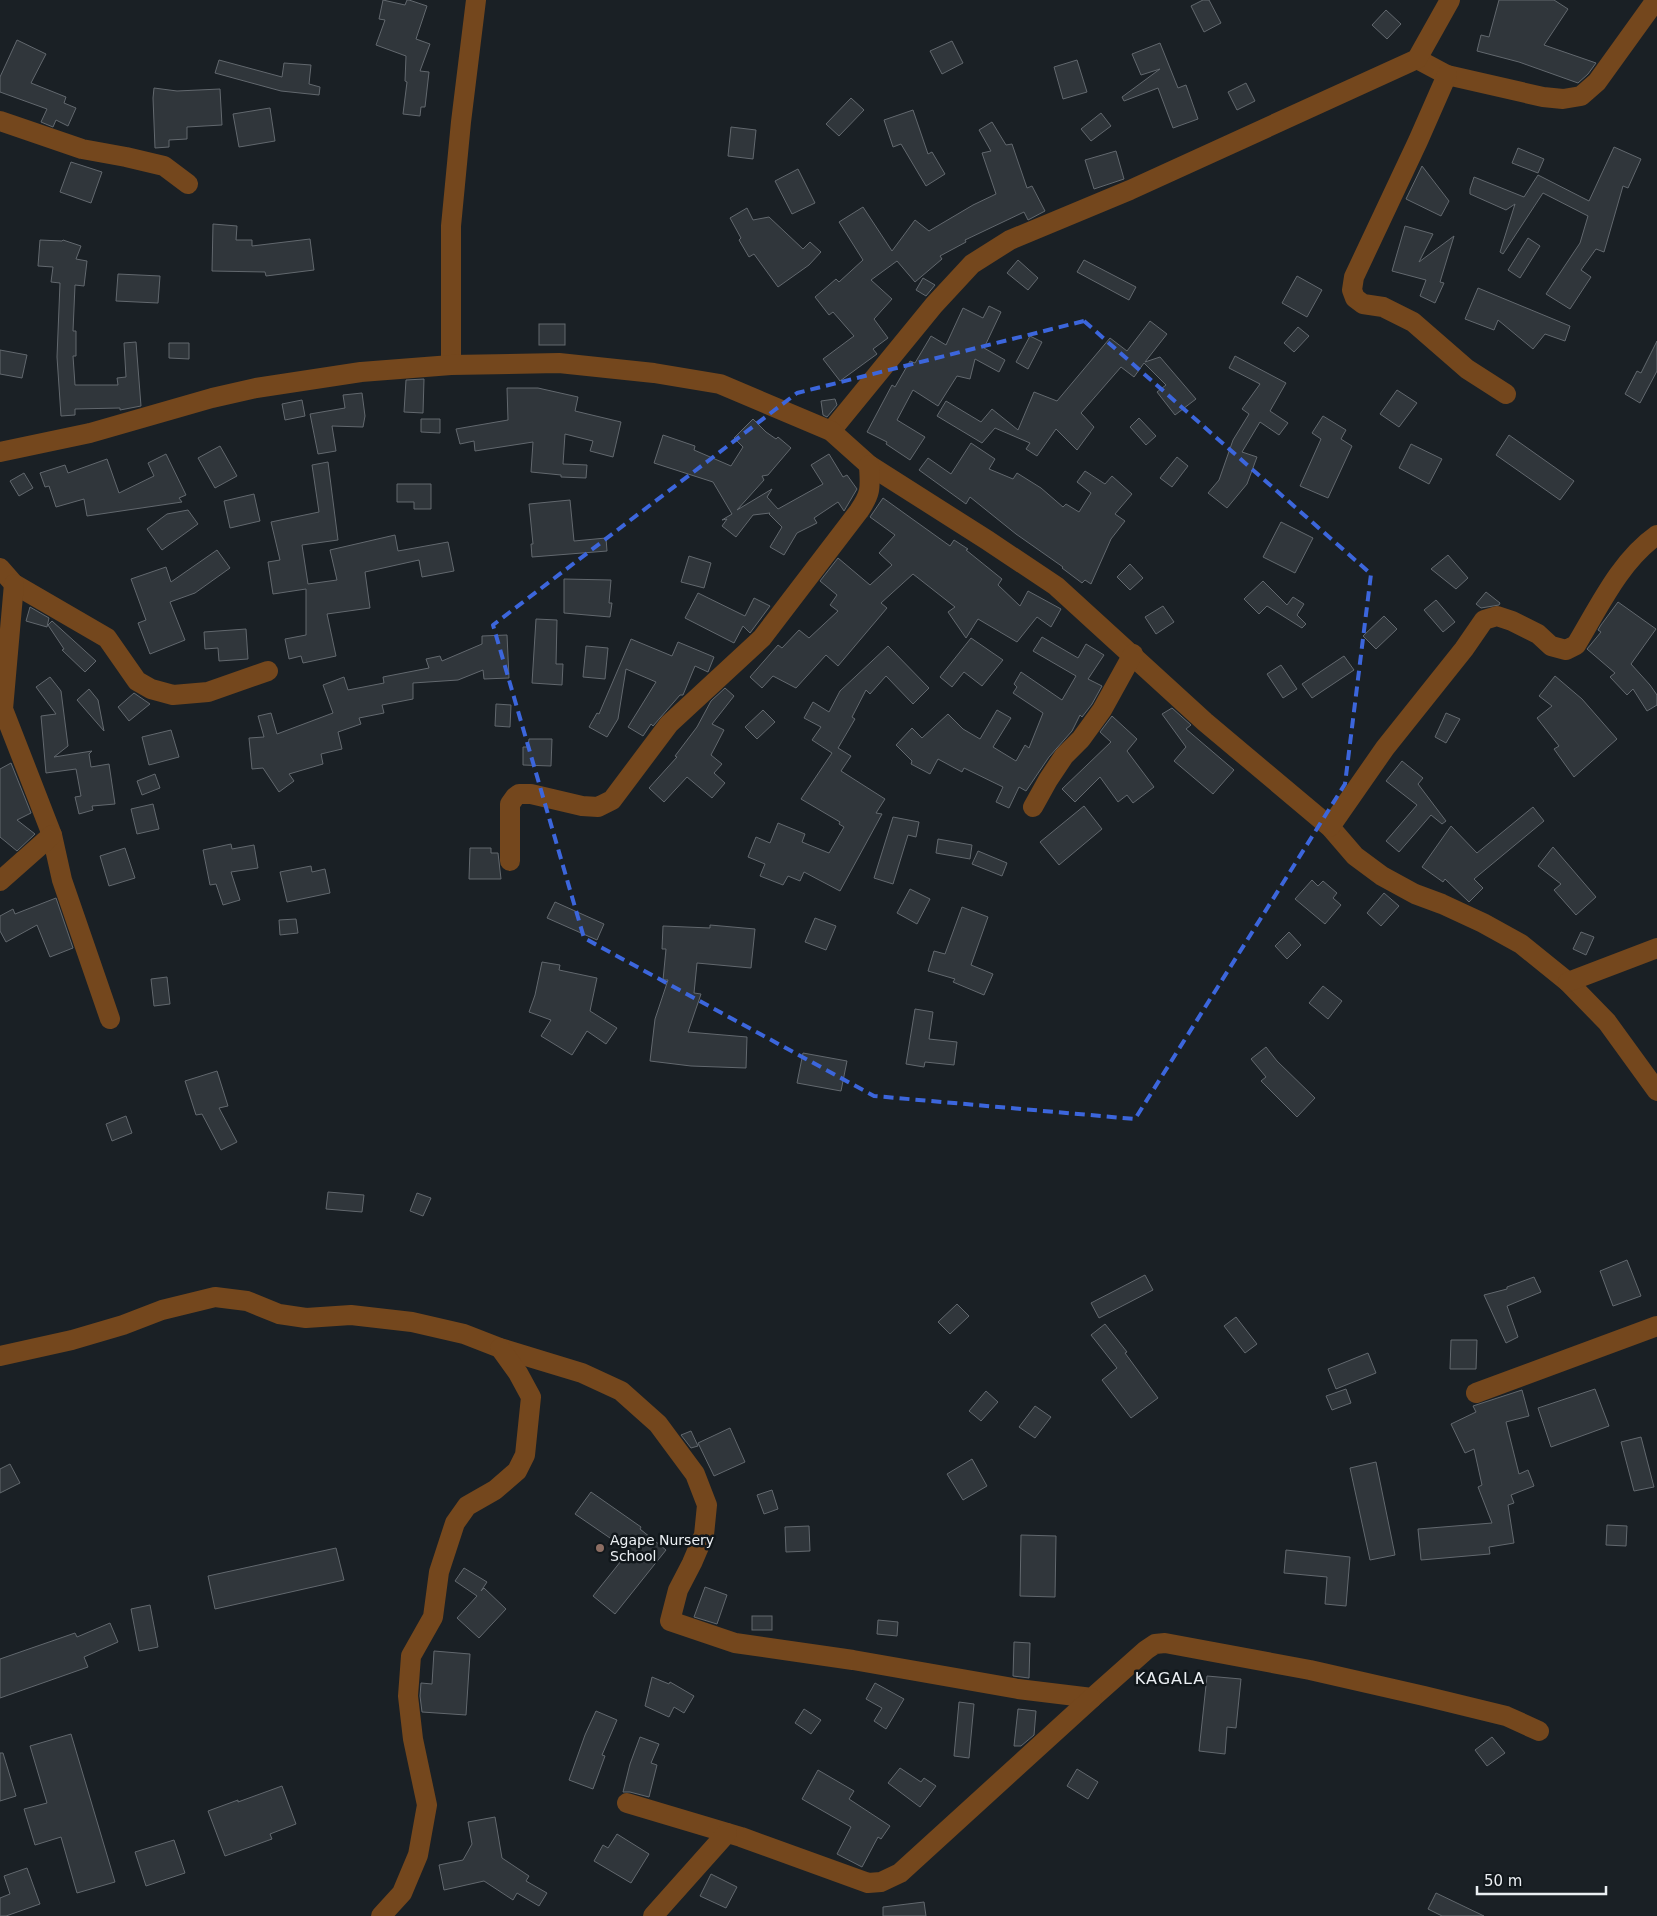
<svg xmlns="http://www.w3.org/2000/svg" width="1657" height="1916" viewBox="0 0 1657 1916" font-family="'DejaVu Sans',sans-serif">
<rect width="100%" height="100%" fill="#1a2025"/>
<g fill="#30363b" stroke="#62686e">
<path d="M383,0L405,5L407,0H409L427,6L416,39L430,44L420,71L429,72L425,107H421L420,116L403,114L407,82L405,81L406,56L376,45L385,20L379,19Z"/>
<path d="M1203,0H1209L1221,23L1204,32L1191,6Z"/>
<path d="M1499,0H1554L1568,9L1544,45L1596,63L1588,74L1578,83L1519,62L1477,51L1481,35L1489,37Z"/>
<path d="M1386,10L1401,24L1387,39L1372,25Z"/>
<path d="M17,40L46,54L31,83L66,97L64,103L76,108L68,126L56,120L53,127L41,122L47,109L0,92V77Z"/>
<path d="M952,41L963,63L942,74L930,51Z"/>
<path d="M1160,43L1178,88L1186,85L1198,119L1173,128L1158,88L1124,101L1122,97L1160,69L1141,75L1132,54Z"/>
<path d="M219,60L282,77L284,63L311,65L309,84L320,87L319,95L281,91L215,73Z"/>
<path d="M1077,60L1087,92L1063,99L1054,67Z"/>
<path d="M1246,83L1255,101L1237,110L1228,92Z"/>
<path d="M154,88L177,91L220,89L222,125L187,127V139L169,140V147L155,148L153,98Z"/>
<path d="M851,98L864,110L839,136L826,124Z"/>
<path d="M270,108L275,141L239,147L233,114Z"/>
<path d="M913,110L928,154L932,152L945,174L926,186L901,144L893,147L884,120Z"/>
<path d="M1101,113L1111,126L1091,141L1081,129Z"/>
<path d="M992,122L1006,145L1012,144L1027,188L1032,186L1045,211L1028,220L1024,212L965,240L966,242L940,256L942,259L915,282L897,261L871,280L892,299L874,319L888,338L873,349L877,354L840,381L823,359L854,336L833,312L829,315L815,297L836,279L839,282L863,260L839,222L863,207L892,251L915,220L929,231L973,205L996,194L982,153L991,151L979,130Z"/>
<path d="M731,127L756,130L753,159L728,156Z"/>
<path d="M1614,147L1641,159L1628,188L1623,186L1604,252L1596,249L1581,270L1591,277L1570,309L1546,294L1580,243L1588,216L1543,193L1503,254L1500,252L1515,204L1506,210L1470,194V189L1474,177L1524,197L1538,175L1589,201Z"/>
<path d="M1518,148L1544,159L1538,173L1512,163Z"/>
<path d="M1116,151L1124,179L1094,189L1085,160Z"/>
<path d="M71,162L102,172L91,203L60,192Z"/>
<path d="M1422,166L1449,201L1441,216L1406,199Z"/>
<path d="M798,169L815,203L792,214L775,181Z"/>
<path d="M747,208L753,220L769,217L803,249L810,242L821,252L809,265L778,287L754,254L749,257L739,240L741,238L730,218Z"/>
<path d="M213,224L237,226L236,240H252V246L310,239L314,270L266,276L265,272L212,271Z"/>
<path d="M1405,226L1433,234L1419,262L1454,236L1440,282L1444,283L1435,303L1420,296L1426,280L1392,271Z"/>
<path d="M1528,238L1540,246L1520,278L1508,270Z"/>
<path d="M40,240L62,241L63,240L81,246L76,259L87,261L84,286L75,285L73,331H76V356H73L75,385H118L117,378L126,377L124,343L136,342L141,406L120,410V408L75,409V415L61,416L57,357L60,283L51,282L53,267L38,266Z"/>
<path d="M1018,260L1038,278L1028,290L1007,273Z"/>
<path d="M1084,260L1136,287L1129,300L1077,272Z"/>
<path d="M118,274L160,276L158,303L116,301Z"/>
<path d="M1297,276L1322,290L1307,317L1282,303Z"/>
<path d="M923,278L935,285L926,296L916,290Z"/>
<path d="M1478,288L1570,326L1565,341L1545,334L1533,349L1498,320L1494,330L1465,319Z"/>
<path d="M989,306L1001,312L984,348L1005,360L999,372L975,359L970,379L957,376L938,406L913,390L897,420L925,437L910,460L886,444L887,442L867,432L892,385L895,387L910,361L915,363L931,336L946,345L963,308L983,318Z"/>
<path d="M1150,321L1167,334L1145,362L1160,357L1196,399L1175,415L1157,392L1166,385L1144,363L1134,377L1121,367L1081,413L1094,427L1077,450L1056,429L1037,456L1026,449L1030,443L995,428L982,443L937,416L946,401L981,422L992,409L1018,430L1034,392L1057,401L1110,338L1127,351Z"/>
<rect x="539" y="324" width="26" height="21"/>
<path d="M1298,327L1309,336L1294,352L1284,343Z"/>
<path d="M1030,336L1042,342L1028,369L1016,362Z"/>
<path d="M1657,341V371L1640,403L1625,394L1637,371L1641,373Z"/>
<path d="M169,343H189V359L169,358Z"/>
<path d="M0,350L27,355L22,378L0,374Z"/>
<path d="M1235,356L1286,383L1270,411L1288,423L1279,435L1260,422L1242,452L1257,457L1247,484L1227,508L1208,493L1219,480L1233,440L1249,414L1242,409L1260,384L1229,368Z"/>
<path d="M424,379L423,413L404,412L406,380Z"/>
<path d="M507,388H538L578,397L575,411L621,422L613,457L590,451L593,441L565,434L563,464L587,465L586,478L561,477V475L531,472L533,442L475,451L474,441L460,444L456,429L508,420Z"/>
<path d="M1397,390L1417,403L1399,427L1380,414Z"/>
<path d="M362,393L365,416L363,427L332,426L336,451L318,454L310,414L345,408L343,395Z"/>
<path d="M835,399L837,405L827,417L823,415L821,401Z"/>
<path d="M302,400L305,416L285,420L282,404Z"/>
<path d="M1323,416L1346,430L1341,439L1352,446L1328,498L1300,486L1321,439L1312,433Z"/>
<path d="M1139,418L1156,436L1146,445L1130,427Z"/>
<path d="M421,419H440V433L421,432Z"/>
<path d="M753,419L766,432L776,439L778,437L791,448L768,475L762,476L764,480L737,510L772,489L767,497L778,509L823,484L811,465L829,454L843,477L847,475L857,489L844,511L838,502L814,518L817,523L797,533L784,555L770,547L782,527L769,514L770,513L753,515L736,537L722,526L727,519L722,520L732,514L713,482L654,463L663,435L695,446L694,450L731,466L743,447L734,438Z"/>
<path d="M1509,435L1574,481L1560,500L1496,455Z"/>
<path d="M971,443L995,459L989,469L1013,479L1017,473L1041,488L1063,507L1066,504L1079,512L1091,493L1077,482L1085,471L1105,484L1112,476L1132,494L1115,514L1125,521L1111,539L1091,584L1085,580L1082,583L1062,568L1063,567L1016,534L970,497L966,504L919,470L928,458L951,474Z"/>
<path d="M1411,444L1442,459L1429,484L1399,468Z"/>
<path d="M220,446L237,476L215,488L198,458Z"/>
<path d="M166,454L186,495L179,498L182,502L87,516L84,499L56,507L49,486L45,487L40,473L65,465L68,473L107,459L119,493L154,476L148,463Z"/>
<path d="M1177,457L1188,466L1172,487L1160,478Z"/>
<path d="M328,462L338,540L302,545L308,584L337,580L330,550L395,535L398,551L448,542L454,571L422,577L419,560L365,572L370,608L327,614L336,656L303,663L301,656L289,659L285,639L306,635V589L273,594L268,562L280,560L271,522L319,512L312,465Z"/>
<path d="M24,473L33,488L19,496L10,481Z"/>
<path d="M397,484H431V509H414V502H397Z"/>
<path d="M254,494L260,521L230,528L224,501Z"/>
<path d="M883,498L950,546L954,540L968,549L966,550L1002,579L998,585L1020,606L1028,591L1061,609L1051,627L1037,617L1017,642L978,619L966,638L948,612L955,607L913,574L881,603L887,608L838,666L826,655L796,688L773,676L762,688L750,677L778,645L782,648L799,630L809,638L838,611L830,605L837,595L820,581L838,558L870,585L892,565L879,553L895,535L870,517Z"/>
<path d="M570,500L574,541L606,538L607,551L532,557L531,544H533L529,504Z"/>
<path d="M188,510L198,524L162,550L147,529L167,514Z"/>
<path d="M1281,522L1313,538L1295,573L1263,557Z"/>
<path d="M217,550L230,568L195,593L170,602L185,640L150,654L138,623L146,620L131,579L166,567L171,582Z"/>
<path d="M1448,555L1468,578L1456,589L1431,569Z"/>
<path d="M689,556L711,563L704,588L681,582Z"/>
<path d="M1130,564L1143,578L1130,590L1117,577Z"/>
<path d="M564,579L611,580L609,603H612L610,617L564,613Z"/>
<path d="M1263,581L1287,605L1293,597L1304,604L1297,615L1306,624L1302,628L1267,606L1259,614L1244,599Z"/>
<path d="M1486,592L1500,603L1499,605L1481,608L1476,604Z"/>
<path d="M698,593L745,616L754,598L770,606L750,633L743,626L734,643L685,618Z"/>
<path d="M1436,600L1455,622L1443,632L1424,610Z"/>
<path d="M1618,602L1656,629L1631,664L1650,685L1657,695V705L1647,711L1633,689L1627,695L1610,677L1615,673L1587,649L1601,632L1598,630L1601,625Z"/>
<path d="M1163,606L1174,622L1156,634L1145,617Z"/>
<path d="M30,607L49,618L47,627L26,621Z"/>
<path d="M1384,616L1397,629L1376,649L1363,636Z"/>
<path d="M536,619L557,620L556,664H563L562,685L532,683Z"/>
<path d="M52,621L96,661L85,672L62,650L64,649L48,625Z"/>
<path d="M246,629L248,659L219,661L218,648L205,649L204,632Z"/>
<path d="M507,635L509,678L484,679L483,670L458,680L413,683V699L382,705L384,713L359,718L361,724L338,732L342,749L321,754L323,764L289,774L294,781L279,792L263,768L252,769L249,738L264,737L258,716L271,713L277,734L333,713L323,685L344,677L348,690L384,683L383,677L429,668L426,659L440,656L442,661L482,644V636Z"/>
<path d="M1042,637L1078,658L1086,644L1104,655L1088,679L1102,686L1092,704L1082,717L1080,715L1072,731L1049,757L1026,791L1019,787L1009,808L996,802L1003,787L964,768L962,772L938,759L930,774L911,764L912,761L896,745L912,728L922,738L948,714L963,729L980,739L997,710L1011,718L993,747L1016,761L1025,745L1029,748L1043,713L1013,693L1017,687L1014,684L1021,672L1062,700L1076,676L1033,651Z"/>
<path d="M971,638L1003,660L982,686L964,672L952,687L940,677Z"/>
<path d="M631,639L672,656L678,642L714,657L708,672L695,666L683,695H680L653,726L651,724L643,736L628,727L656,682L626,669L618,719L607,737L589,727L597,713L599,714Z"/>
<path d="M586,646L608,648L605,679L583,677Z"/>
<path d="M888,646L929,688L913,704L886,676L870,694L866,690L852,717L855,719L838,748L851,756L841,771L885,799L876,813L882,814L840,891L804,872L800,881L788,876L783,885L760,876L765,864L748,857L756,837L770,843L778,823L805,834L802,842L829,853L844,827L839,824L840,822L801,799L832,753L812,740L821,727L804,718L813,702L829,712L840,691Z"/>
<path d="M1344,656L1354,670L1312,698L1302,684Z"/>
<path d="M1281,665L1297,689L1283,698L1267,674Z"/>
<path d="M1555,676L1582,699L1617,739L1574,777L1554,749L1559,746L1537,718L1552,706L1539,696Z"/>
<path d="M50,677L61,691L68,746L54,757L92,751L89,754L91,767L109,764L115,804L92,806L93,810L79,814L75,797L81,796L76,769L46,773L41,716L56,714L36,687Z"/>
<path d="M725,688L734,696L712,724L724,730L711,755L722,764L714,773L725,783L712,798L687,777L664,802L649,788L677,757L675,756L697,727L711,701Z"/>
<path d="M89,689L98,700L104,731L77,700Z"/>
<path d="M134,693L150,704L129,721L118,707Z"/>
<path d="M496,704L511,705L510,727L495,726Z"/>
<path d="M1172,708L1191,725L1186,729L1234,770L1213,794L1174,761L1186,747L1162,714Z"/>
<path d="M763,710L775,722L757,739L745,727Z"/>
<path d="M1446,713L1460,719L1446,743L1435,737Z"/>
<path d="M1112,716L1137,739L1127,751L1154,787L1133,803L1127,795L1118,802L1100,777L1075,802L1062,789L1111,742L1100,732Z"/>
<path d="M171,730L179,757L149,765L142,737Z"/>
<path d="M529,739H552L551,766L523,765V747H528Z"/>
<path d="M1402,761L1423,778L1418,784L1446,821L1442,824L1431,815L1399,852L1386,841L1417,805L1386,781Z"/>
<path d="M11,763L31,813L17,820L35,834L17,851L0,837V769Z"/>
<path d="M155,774L160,788L142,795L137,781Z"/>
<path d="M153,804L159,829L137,834L131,809Z"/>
<path d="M1084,806L1102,829L1059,865L1040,842Z"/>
<path d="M1533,807L1544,821L1474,879L1483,888L1469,902L1445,879L1443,882L1422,867L1451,826L1477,853Z"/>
<path d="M893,817L919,822L916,837L908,835L893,884L874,878Z"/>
<path d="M938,839L972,845L970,859L936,853Z"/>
<path d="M231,844L232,849L254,845L258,868L231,872L240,900L223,905L216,884L210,885L203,850Z"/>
<path d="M1553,847L1596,897L1576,915L1554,890L1561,884L1538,866Z"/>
<path d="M125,848L135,878L109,886L100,856Z"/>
<path d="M470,848H491V853H498L501,879H469Z"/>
<path d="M978,851L1007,863L1002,876L972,864Z"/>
<path d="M311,866L312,872L325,869L330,893L287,902L280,872Z"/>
<path d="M1312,880L1318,886L1323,881L1337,893L1333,898L1341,905L1325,924L1295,899Z"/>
<path d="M910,889L930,899L917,924L897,913Z"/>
<path d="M1384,893L1399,906L1381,926L1367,913Z"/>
<path d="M56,898L73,948L50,957L37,925L6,942L0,931V916L13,909L15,914Z"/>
<path d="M555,902L604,924L597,940L547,918Z"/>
<path d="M962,907L988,917L971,965L993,974L984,995L953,982L955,979L928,971L934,951L945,954Z"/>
<path d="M815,918L836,926L826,950L805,942Z"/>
<path d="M296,919L298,933L280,935L279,920Z"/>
<path d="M710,925L755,929L751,968L697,963L694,993L701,994L688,1032L747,1037L746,1068L691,1066L650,1061L655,1019L668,980H663L666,949H662L663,926L710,928Z"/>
<path d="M1289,932L1301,945L1287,959L1275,946Z"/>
<path d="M1581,932L1594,937L1586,955L1573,949Z"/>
<path d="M542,962L560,965L559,970L597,978L590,1011L617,1028L606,1044L587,1031L572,1055L541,1036L551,1020L529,1012L535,995Z"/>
<path d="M167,977L170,1004L154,1006L151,979Z"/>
<path d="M1323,986L1342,1001L1328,1019L1309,1003Z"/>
<path d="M915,1009L933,1012L929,1039L957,1042L954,1065L925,1062L924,1067L906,1064Z"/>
<path d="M1266,1047L1277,1061L1315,1098L1297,1117L1261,1081L1266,1077L1251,1059Z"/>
<path d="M803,1053L847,1061L841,1091L797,1083Z"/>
<path d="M217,1071L228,1106L219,1108L237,1142L221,1150L202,1114L196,1115L185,1081Z"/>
<path d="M126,1116L132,1133L112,1141L106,1124Z"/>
<path d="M328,1192L364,1195L362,1212L326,1209Z"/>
<path d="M417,1193L431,1198L423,1216L410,1211Z"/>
<path d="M1627,1260L1641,1296L1613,1306L1600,1271Z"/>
<path d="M1145,1275L1153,1290L1099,1318L1091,1303Z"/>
<path d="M1534,1277L1541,1292L1507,1306L1518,1337L1506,1343L1484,1295L1507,1289V1287Z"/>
<path d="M957,1304L969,1316L950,1334L938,1322Z"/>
<path d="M1236,1317L1257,1344L1245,1353L1224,1326Z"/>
<path d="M1105,1324L1127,1352L1125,1353L1158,1398L1131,1418L1102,1380L1117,1368L1091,1335Z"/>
<path d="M1451,1340H1477L1476,1369H1450Z"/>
<path d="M1368,1353L1376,1373L1336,1389L1328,1369Z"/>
<path d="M1346,1389L1351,1403L1332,1410L1326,1396Z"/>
<path d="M1595,1389L1609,1426L1551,1447L1538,1408Z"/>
<path d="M1522,1390L1529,1416L1506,1422L1519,1474L1528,1470L1534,1486L1511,1495L1514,1503L1508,1505L1514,1543L1489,1547L1490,1554L1421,1560L1418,1529L1492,1523L1478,1487L1482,1485L1474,1449L1465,1453L1451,1424L1476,1412L1473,1406L1476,1405Z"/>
<path d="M986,1391L998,1402L981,1421L969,1411Z"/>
<path d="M1035,1406L1051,1417L1035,1438L1019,1427Z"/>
<path d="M730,1428L745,1462L714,1476L698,1443Z"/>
<path d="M691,1431L698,1446L691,1448L681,1435Z"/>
<path d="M1641,1437L1654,1487L1634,1491L1621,1442Z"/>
<path d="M972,1459L987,1486L963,1500L947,1474Z"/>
<path d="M1376,1462L1395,1555L1370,1560L1350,1468Z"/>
<path d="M10,1464L20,1483L0,1493V1469Z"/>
<path d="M772,1490L778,1509L764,1514L757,1495Z"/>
<path d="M591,1492L641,1527L640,1529L666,1550L615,1614L593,1596L629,1551L575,1514Z"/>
<path d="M1607,1525L1627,1526L1626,1546L1606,1545Z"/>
<path d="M809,1526L810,1551L786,1552L785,1527Z"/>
<path d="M1021,1535L1056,1536L1055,1597L1020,1596Z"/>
<path d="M336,1548L344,1580L215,1609L208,1576Z"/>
<path d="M1286,1550L1350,1557L1346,1606L1325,1604L1327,1577L1284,1573Z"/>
<path d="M464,1568L487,1582L481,1591L484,1588L506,1609L479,1638L457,1618L477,1596L455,1581Z"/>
<path d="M705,1587L727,1595L717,1624L694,1617Z"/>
<path d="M150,1605L158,1647L139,1651L131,1609Z"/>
<rect x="752" y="1616" width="20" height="14"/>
<path d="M878,1620L898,1622L897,1636L877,1634Z"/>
<path d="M110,1623L118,1642L84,1657L88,1667L0,1698V1659L75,1633L77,1637Z"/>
<path d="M1014,1642L1030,1643L1029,1678L1013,1676Z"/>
<path d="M434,1651L470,1654L466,1715L422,1712L420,1696L421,1683L432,1684Z"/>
<path d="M1207,1676L1241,1679L1236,1728L1227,1727L1225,1754L1199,1751Z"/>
<path d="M652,1677L669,1684L670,1682L694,1696L684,1713L674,1707L669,1717L645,1706Z"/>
<path d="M875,1683L904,1699L886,1729L874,1721L882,1708L866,1699Z"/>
<path d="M959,1702L974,1704L969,1758L954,1756Z"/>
<path d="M804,1709L821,1720L811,1734L795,1723Z"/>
<path d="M1018,1709L1036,1711L1034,1735L1021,1746H1014Z"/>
<path d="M596,1711L617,1720L602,1755L605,1756L593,1789L569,1780L585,1735Z"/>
<path d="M71,1734L115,1882L77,1893L61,1837L35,1845L24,1809L47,1803L30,1746Z"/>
<path d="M640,1737L659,1744L651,1763L657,1765L649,1797L630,1792H623L630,1764Z"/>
<path d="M1492,1737L1505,1753L1487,1766L1475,1750Z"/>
<path d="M0,1753H3L16,1796L0,1801Z"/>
<path d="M900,1768L921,1782L924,1778L936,1786L920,1807L888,1783Z"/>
<path d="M1077,1769L1098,1782L1088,1799L1067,1786Z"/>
<path d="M818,1770L854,1791L849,1799L890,1826L881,1839L878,1837L862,1867L837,1854L851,1827L802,1799Z"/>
<path d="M282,1786L296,1824L270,1834L272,1839L225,1856L208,1811L238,1800V1802Z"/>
<path d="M495,1817L502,1858L529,1876L526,1881L547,1893L539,1906L517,1893L513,1900L484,1881L444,1890L439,1865L463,1860L472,1844L468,1822Z"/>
<path d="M617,1834L649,1854L631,1883L594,1861L603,1845L608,1848Z"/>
<path d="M174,1840L185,1873L146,1886L135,1852Z"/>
<path d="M27,1868L40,1904L6,1916H0V1898L10,1894L4,1876Z"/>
<path d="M711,1874L737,1887L726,1908L700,1896Z"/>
<path d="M1436,1893L1484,1916H1442L1428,1909Z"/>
<path d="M924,1902L926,1916H883V1907Z"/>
</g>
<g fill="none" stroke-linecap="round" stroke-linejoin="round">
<g stroke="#74471d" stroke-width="20">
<path d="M1417,59L1447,75L1543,97L1563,99L1581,96L1597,82L1656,0"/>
<path d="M1447,75L1418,141L1354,277L1352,290L1355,298L1363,304L1383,307L1413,322L1467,369L1506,394"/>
<path d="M0,121L82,149L126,157L164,166L188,184"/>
<path d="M451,365V226L461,122L476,0"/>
<path d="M831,431L934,305L972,264L1010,240L1130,190L1417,59L1450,0"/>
<path d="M0,452L90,433L212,398L256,388L361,372L451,365L559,363L654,373L720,384L831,431L869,465L987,540L1056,586L1205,722L1330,827L1355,856L1382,876L1415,894L1442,904L1483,923L1521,944L1568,982L1607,1022L1657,1091"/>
<path d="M0,568L14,584L107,638L137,681L151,689L173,695L208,692L268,671"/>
<path d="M14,584L3,709L52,835L62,880L110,1019"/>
<path d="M1033,807L1048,780L1064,756L1081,739L1102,710L1133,654"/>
<path d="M1330,827L1385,748L1464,649L1484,620L1497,616L1512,621L1538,634L1551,646L1566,650L1576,645C1599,607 1620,561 1657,535"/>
<path d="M510,861V804L515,797L519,794H531L582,806L598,807L612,800L669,724L762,638L859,511C872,492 870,487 869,465"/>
<path d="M0,881L52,835"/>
<path d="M1568,982L1657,948"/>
<path d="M0,1356L72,1340L123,1325L162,1310L215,1297L247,1301L279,1314L306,1318L351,1315L412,1322L464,1334L500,1348L582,1373L621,1391L658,1424L695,1474L707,1505L704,1535L692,1563L678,1590L670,1621L735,1643L853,1660L1018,1689L1092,1698L1146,1650L1155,1644L1165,1643L1310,1670L1424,1696L1506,1716L1539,1731"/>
<path d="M1476,1393L1657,1326"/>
<path d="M627,1803L741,1837L868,1883L881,1882L900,1873L1092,1698"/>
<path d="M381,1916L402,1893L418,1855L427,1805L413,1739L408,1696L411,1656L433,1617L439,1572L455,1523L467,1506L495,1490L517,1471L525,1455L531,1397L518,1373L500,1348"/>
<path d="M653,1916L727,1833"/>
</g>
</g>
<path fill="none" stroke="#3c66dc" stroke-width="4" stroke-dasharray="10 6" stroke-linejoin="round" d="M1084,321L1371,574L1345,784L1135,1119L874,1096L584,938L493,625L797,393Z"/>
<circle fill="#8d6e63" stroke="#11171b" stroke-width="2" cx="600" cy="1548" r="5"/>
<g text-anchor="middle" stroke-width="5" stroke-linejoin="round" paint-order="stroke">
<g font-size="14" fill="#ebeff3" stroke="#11171b" text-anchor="start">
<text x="610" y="1545">Agape Nursery<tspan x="610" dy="16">School</tspan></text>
</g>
<g font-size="16" letter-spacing="1" fill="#ebeff3" stroke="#11171b">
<text x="1170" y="1684">KAGALA</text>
</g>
</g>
<path d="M1477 1886v8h129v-8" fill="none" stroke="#ebeff3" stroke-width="2.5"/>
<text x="1484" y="1886" font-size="15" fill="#ebeff3" stroke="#11171b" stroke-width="4" paint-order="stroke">50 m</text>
</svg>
